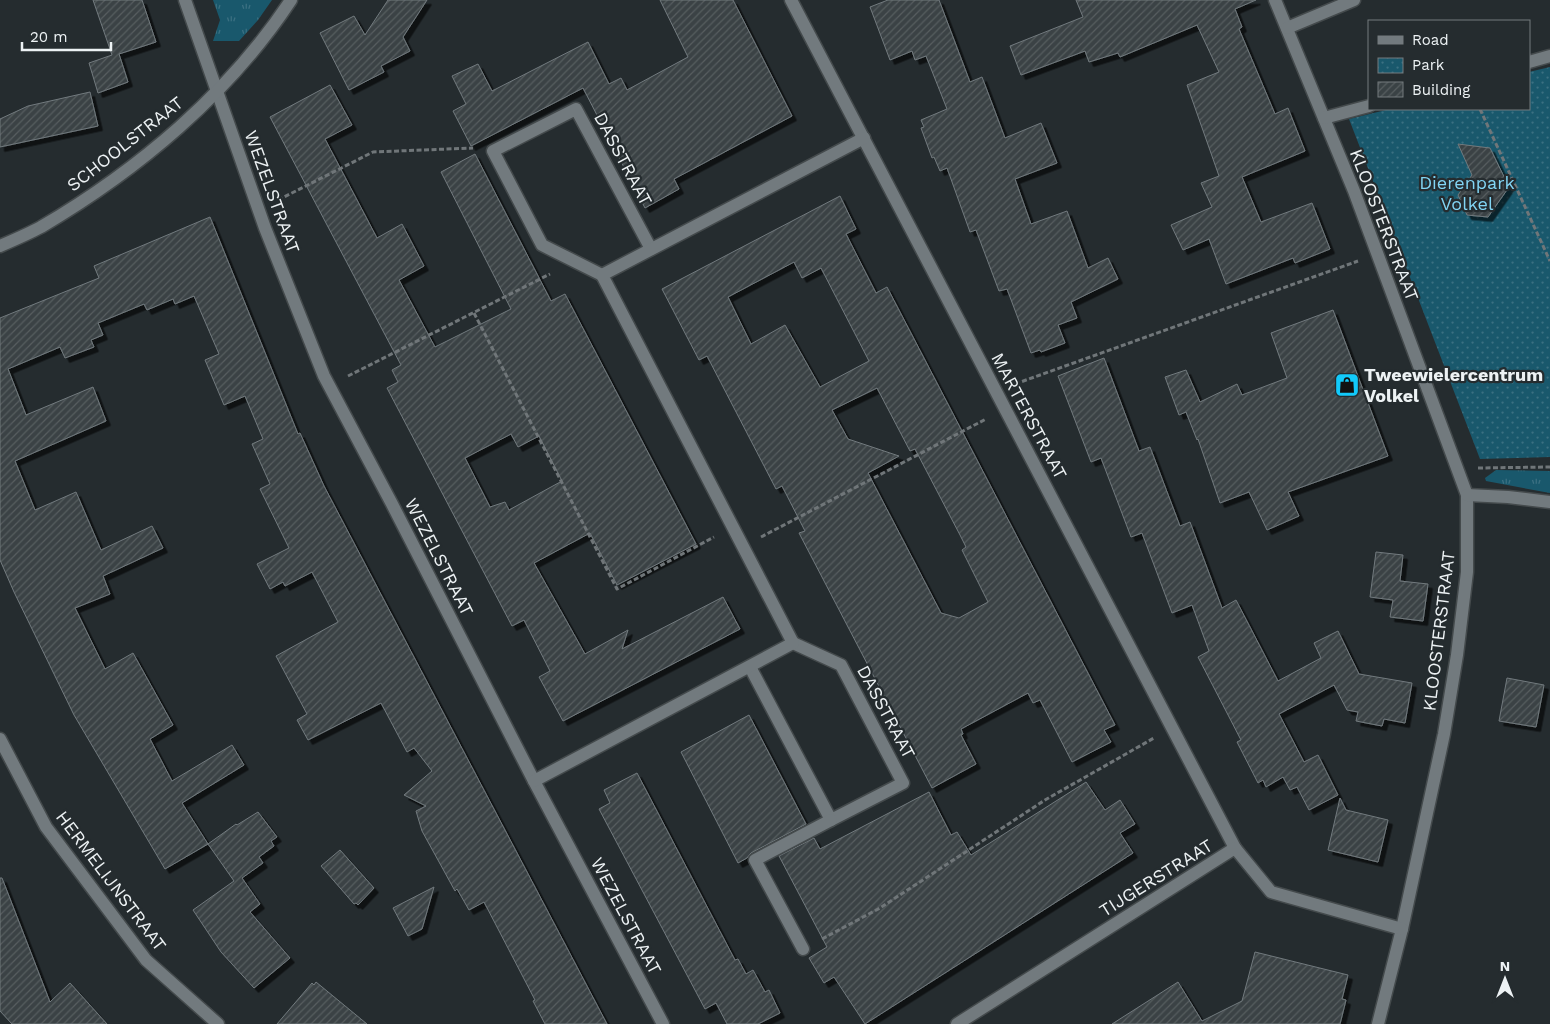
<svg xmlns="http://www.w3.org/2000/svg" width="1550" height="1024" viewBox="0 0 1550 1024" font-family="'Work Sans',sans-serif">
<defs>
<pattern id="grass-tufts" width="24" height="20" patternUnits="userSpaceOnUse" patternTransform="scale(1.25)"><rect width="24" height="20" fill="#19586c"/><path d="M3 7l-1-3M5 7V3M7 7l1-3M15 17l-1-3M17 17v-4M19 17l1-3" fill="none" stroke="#3b7082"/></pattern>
<pattern id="park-dots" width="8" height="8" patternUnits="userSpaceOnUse" patternTransform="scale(1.25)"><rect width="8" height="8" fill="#19586c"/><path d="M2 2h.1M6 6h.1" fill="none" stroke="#3b7082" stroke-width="1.8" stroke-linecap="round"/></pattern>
<pattern id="building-hatch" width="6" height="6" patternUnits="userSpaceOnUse" patternTransform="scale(1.25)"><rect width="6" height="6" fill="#3a4245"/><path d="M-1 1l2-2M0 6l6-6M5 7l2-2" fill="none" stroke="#575e60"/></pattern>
<filter id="shadow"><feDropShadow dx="4.5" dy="4.5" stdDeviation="0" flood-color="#0009"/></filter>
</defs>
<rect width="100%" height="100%" fill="#252c2f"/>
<g fill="url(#grass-tufts)">
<path d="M213,0H272L258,20L239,41H213L220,20Z"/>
<path d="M1496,470L1550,471V493L1486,481L1485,478Z"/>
</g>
<path fill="url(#park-dots)" d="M1550,67V457L1480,459L1349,119L1390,109H1529V72Z"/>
<g fill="url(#building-hatch)" stroke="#727a7e" fill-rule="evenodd" filter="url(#shadow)">
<path d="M93,0H142L156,42L119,54L128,82L98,93L89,63L112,55Z"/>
<path d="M388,0H427L403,37L410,51L381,66L384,72L349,90L320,33L354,16L365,35Z"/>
<path d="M660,0H733L792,116L674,179L679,189L645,208L583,88L471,146L453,111L466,104L452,76L478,64L492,91L588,42L609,84L621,78L627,90L688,57Z"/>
<path d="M888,0H939L970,82L982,77L1005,138L1041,123L1057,163L1015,179L1031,224L1067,211L1088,268L1108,258L1118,279L1071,302L1077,318L1058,325L1065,343L1041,352L1040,350L1031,353L1007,289L999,291L976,230L970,232L947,168L940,171L934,157L932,158L921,128L924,127L921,120L947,109L926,56L915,60L912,51L890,60L870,7Z"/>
<path d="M1076,0H1256L1235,9L1242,27L1239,29L1275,114L1288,108L1305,151L1242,177L1261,222L1312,203L1330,249L1295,263L1293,258L1226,284L1209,239L1183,250L1171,225L1212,207L1201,183L1219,176L1187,85L1219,72L1197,25L1120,57L1118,53L1089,62L1085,51L1021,75L1010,46L1083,17Z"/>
<path d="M330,85L352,125L325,139L377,238L402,224L424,266L399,280L435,347L511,309L441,172L475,154L551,301L565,294L696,544L617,585L590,533L534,563L585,654L628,630L622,649L723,597L740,629L563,721L539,677L550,671L524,620L512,626L387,388L398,382L392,370L401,365L270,117ZM511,434L518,447L539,436L562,481L509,510L505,502L490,507L465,458Z"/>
<path d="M90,92L98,126L0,147V119L28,106Z"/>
<path d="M1458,144L1490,148L1509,187L1488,217L1467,215L1458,195L1472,175Z"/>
<path d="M840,196L856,229L846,234L876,293L887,287L1115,725L1104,730L1111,742L1072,762L1040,700L1033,703L1028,693L961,729L963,734L961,735L976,764L932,788L799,533L805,531L782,486L776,489L707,356L699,360L662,289ZM794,262L802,278L821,268L869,361L820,387L785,325L751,344L728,297ZM877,388L910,451L915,449L960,535L966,547L962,550L988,602L959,618L941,613L868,473L899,456L848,439L832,410Z"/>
<path d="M210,217L298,434L300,433L324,486L607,1024H545L533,1001L535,1000L484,902L469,910L457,889L455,891L422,831L416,811L426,806L404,795L432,771L414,748L407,752L381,703L308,740L297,720L307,714L276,656L338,622L312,572L285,586L283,582L270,589L257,564L289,548L260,489L270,484L252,444L263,439L245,396L224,405L205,360L219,354L194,296L175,304L173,299L147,310L144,304L98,323L103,335L91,340L94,347L65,358L60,347L8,369L26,415L93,387L106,421L15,461L35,510L76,492L101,550L152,526L163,548L103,576L110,594L75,608L105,669L133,653L173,725L150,739L172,781L232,745L244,765L182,803L208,844L165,869L74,715L14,592L0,560V318L99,278L94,266Z"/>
<path d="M1333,310L1388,456L1288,492L1299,516L1267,530L1249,492L1220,503L1198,439L1197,440L1186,412L1179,415L1165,377L1186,370L1200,402L1237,384L1242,395L1287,378L1271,333Z"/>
<path d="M1104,358L1139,451L1150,447L1180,526L1190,522L1222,608L1236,600L1278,681L1321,658L1314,643L1338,631L1359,674L1412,683L1405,723L1384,719L1382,726L1356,721L1358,712L1347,710L1334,685L1279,714L1304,762L1318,755L1338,795L1309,810L1297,787L1290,790L1283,777L1266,787L1263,780L1258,783L1237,742L1241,740L1198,657L1209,651L1192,605L1172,613L1142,533L1131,537L1101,458L1091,462L1058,376Z"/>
<path d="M1376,552L1403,555L1400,581L1428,584L1423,621L1390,617L1393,600L1370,597Z"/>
<path d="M1507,678L1544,685L1536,727L1499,721Z"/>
<path d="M749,715L806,824L751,853L747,858L738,863L681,752Z"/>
<path d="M637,773L735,960L738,959L746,974L753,970L765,992L769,990L780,1013L758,1024H727L716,1003L705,1009L599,809L610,803L604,790Z"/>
<path d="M1086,782L1105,810L1120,800L1135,824L1120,833L1133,853L865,1024L834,977L824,983L809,958L827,947L779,856L814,838L820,849L929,792L951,835L957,832L971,855Z"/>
<path d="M1340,798L1346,810L1388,820L1378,862L1328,850Z"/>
<path d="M258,812L277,837L271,841L274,846L259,857L263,863L242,878L260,904L250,912L290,958L254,988L221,952L193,910L234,881L208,844L236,824L237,825Z"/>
<path d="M340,850L374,888L358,905L356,903L354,904L321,866Z"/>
<path d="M0,878H2L50,1002L70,983L107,1024H12L0,1011Z"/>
<path d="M434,887L422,929L408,936L393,908Z"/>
<path d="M1255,952L1348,975L1342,999L1346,1000L1340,1024H1112L1178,982L1202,1021L1242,1001Z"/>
<path d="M316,982L367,1024H277L312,983L314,985Z"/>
</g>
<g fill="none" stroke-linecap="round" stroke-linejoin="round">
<defs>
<g id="minor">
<path d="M185,0L265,228L324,376L392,504L534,781L663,1024"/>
<path d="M791,0L1235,848"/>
<path d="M1275,0L1354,191L1467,495V572L1457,655L1444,734L1402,929L1378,1024"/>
<path d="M1287,28L1354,0"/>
<path d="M1529,62L1550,56"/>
<path d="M1324,118L1369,106"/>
<path d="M0,246C14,240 28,234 41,227C138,170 229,94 291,0"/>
<path d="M602,275L542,245L493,151L576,109L651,249"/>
<path d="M1467,495L1508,497L1550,502"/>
<path d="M750,667L831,820L903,783L841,665L793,643"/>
<path d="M0,739L46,827L146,960L218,1024"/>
<path d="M534,781L793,643L602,275L864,138"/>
<path d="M803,949L755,860L831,820"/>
<path d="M957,1024L1235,848L1271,892L1402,929"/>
</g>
</defs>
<use href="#minor" stroke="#444a4c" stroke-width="15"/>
<g stroke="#707679" stroke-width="3" stroke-dasharray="5 2.5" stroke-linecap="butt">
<path d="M1480,109L1550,261"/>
<path d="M278,200L373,152L473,148"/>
<path d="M474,313L617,589L714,537"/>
<path d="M348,376L550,274"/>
<path d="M1015,384L1358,261"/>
<path d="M1478,468L1550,467"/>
<path d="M761,537L986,419"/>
<path d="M822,939L880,908L1045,800L1154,738"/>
</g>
<use href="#minor" stroke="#727a7e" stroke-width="12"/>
</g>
<defs>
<symbol id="shop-square" viewBox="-11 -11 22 22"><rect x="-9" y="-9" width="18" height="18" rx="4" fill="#12cafb" stroke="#252c2f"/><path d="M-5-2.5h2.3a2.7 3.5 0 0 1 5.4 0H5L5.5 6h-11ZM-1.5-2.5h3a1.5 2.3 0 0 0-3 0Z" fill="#111"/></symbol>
</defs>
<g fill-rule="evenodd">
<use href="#shop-square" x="1333" y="371" width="28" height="28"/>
</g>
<g text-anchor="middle" stroke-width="4.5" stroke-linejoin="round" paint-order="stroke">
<g font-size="18" fill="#edf2f4" stroke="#252c2f">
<text transform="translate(125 144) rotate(-38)" y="6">SCHOOLSTRAAT</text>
<text transform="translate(623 159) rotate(62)" y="6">DASSTRAAT</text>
<text transform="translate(272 192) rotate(70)" y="6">WEZELSTRAAT</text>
<text transform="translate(1384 225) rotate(69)" y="6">KLOOSTERSTRAAT</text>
<text transform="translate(1029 416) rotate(62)" y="6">MARTERSTRAAT</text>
<text transform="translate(439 557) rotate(63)" y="6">WEZELSTRAAT</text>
<text transform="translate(1439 631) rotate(-83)" y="6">KLOOSTERSTRAAT</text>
<text transform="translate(886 712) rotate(62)" y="6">DASSTRAAT</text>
<text transform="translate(1156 878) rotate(-32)" y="6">TIJGERSTRAAT</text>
<text transform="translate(111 881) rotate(53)" y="6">HERMELIJNSTRAAT</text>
<text transform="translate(626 916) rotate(62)" y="6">WEZELSTRAAT</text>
</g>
<g font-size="18" fill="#82d5f4" stroke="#252c2f">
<text x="1467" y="189">Dierenpark<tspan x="1467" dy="21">Volkel</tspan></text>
</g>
<g font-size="18" font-weight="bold" fill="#edf2f4" stroke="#252c2f" text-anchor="start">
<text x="1364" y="381">Tweewielercentrum<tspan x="1364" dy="21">Volkel</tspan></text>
</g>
</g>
<rect x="1368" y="20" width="162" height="90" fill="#252c2f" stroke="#757b7e"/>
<rect x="1378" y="36" width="25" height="8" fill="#727a7e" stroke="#757b7e"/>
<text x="1412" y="45" font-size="15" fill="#edf2f4">Road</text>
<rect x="1378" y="58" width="25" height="15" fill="url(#park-dots)" stroke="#757b7e"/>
<text x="1412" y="70" font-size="15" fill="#edf2f4">Park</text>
<rect x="1378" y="82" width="25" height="15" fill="url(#building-hatch)" stroke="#757b7e"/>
<text x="1412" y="95" font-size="15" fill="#edf2f4">Building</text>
<g transform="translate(1505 979)" stroke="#252c2f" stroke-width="4" paint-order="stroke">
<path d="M0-4L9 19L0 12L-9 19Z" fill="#edf2f4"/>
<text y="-8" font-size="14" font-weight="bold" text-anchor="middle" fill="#edf2f4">N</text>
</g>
<path d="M22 42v8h89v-8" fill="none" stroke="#edf2f4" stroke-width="2.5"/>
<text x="30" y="42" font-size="15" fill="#edf2f4" stroke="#252c2f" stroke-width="4" paint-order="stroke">20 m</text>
</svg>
